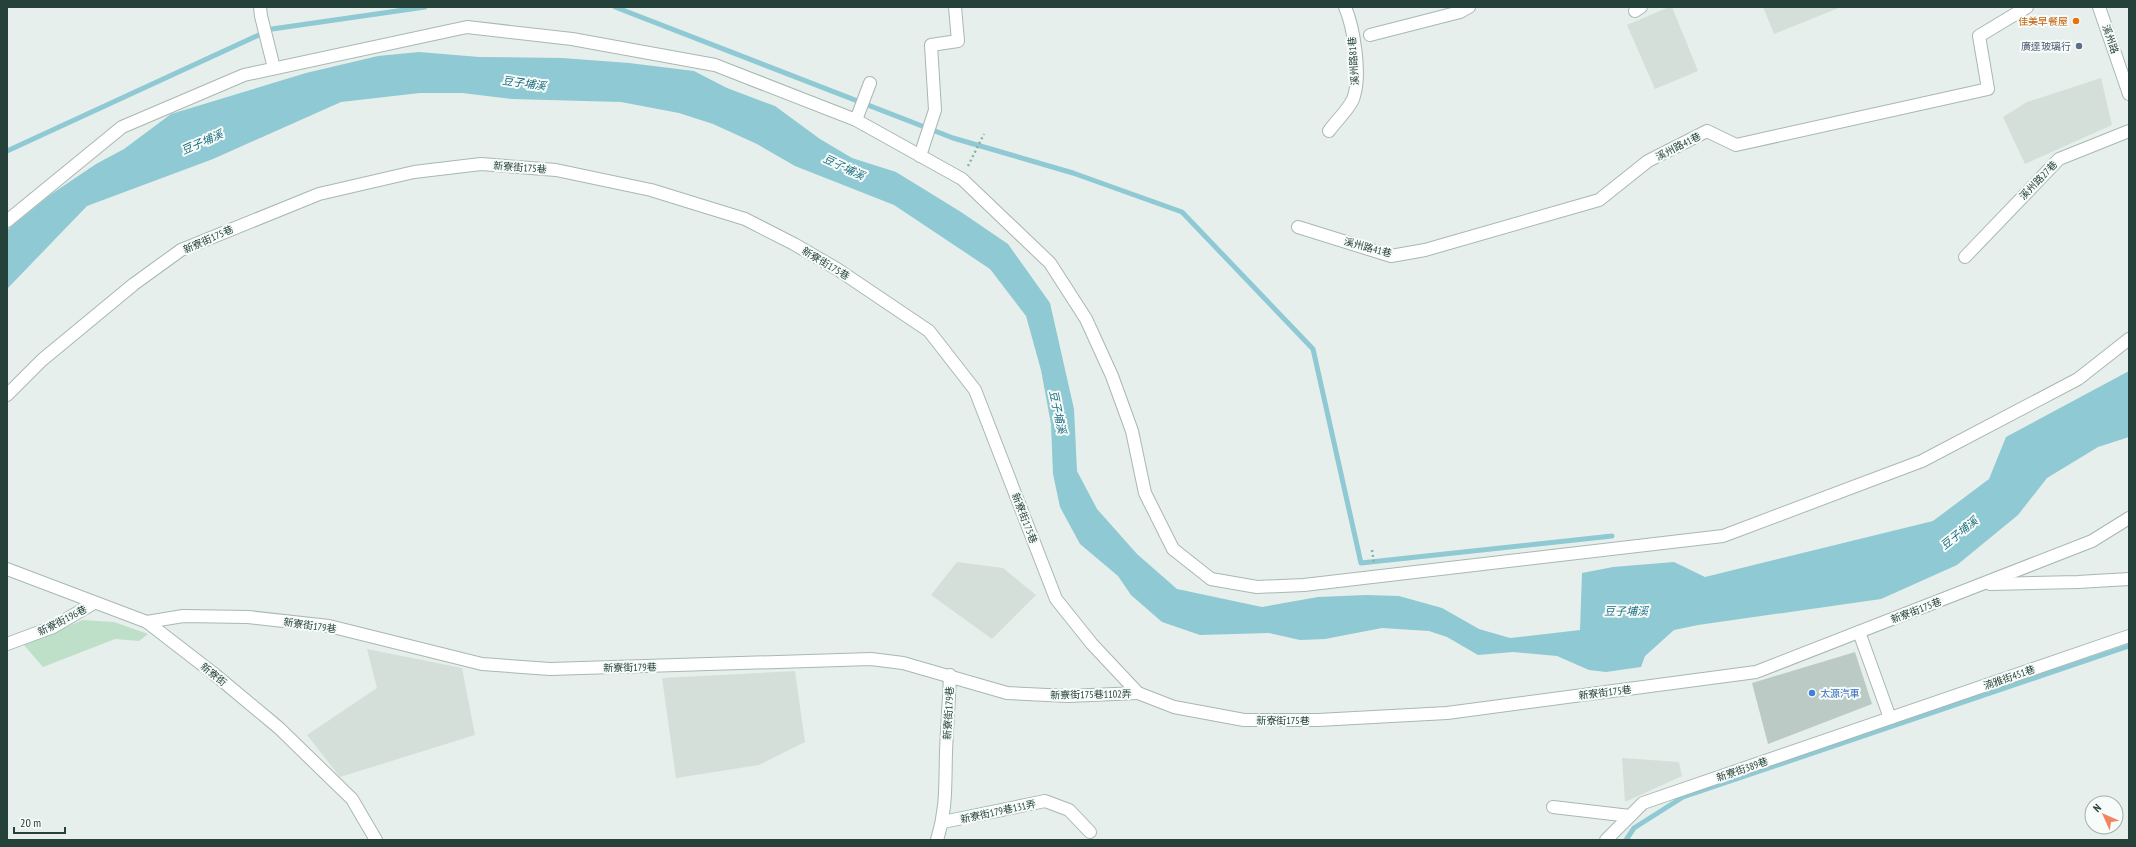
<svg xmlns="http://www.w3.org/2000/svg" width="2136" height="847" viewBox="0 0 2136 847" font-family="'PT Sans Narrow','Noto Sans TC',sans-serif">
<rect width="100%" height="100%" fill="#e6efeb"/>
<g fill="#d4dfda">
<path d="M1669,7H1672L1698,71L1655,89L1627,25Z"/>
<path d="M1763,7H1841L1774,34Z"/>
<path d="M2101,78L2112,125L2025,164L2003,117L2027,102Z"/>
<path d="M957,562L1003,568L1036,595L992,639L931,595Z"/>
<path d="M367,649L462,668L475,735L340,777L307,735L377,688Z"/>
<path d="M795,671L805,742L759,765L676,778L662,678Z"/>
<path d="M1622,758L1679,762L1682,776L1625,802Z"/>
</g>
<path fill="#bfe0c8" d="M83,620L114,622L148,634L139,641L115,639L43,667L23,644Z"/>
<path fill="#8ec9d4" d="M419,52L479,57L562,58L629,63L694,71L727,88L775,106L820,139L852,158L896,172L961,212L1008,244L1050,303L1074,409L1077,471L1097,509L1137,554L1177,589L1262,607L1318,597L1366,595L1399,596L1442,608L1479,629L1510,638L1580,630L1582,573L1613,567L1674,562L1705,577L1933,521L1989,479L2006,437L2129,371V437L2098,447L2047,478L2018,515L1957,565L1881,599L1698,625L1674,630L1645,656L1641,667L1606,672L1589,670L1557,656L1513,652L1478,655L1447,637L1429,631L1382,628L1325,639L1300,640L1269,633L1200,635L1162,622L1131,595L1118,576L1080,544L1060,507L1053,474L1051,424L1041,370L1026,316L990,269L894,205L795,166L757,144L713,124L679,113L621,102L512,99L462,93H420L341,102L213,159L87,206L7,289V230L50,195L96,164L124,149L171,114L306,73L378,56Z"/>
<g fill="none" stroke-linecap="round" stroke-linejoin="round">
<g stroke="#8ec9d4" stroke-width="5">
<path d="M615,7L953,138L1073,173L1182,212L1313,349L1361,563L1612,536"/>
<path d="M7,151L272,29L425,7"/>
<path d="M1626,840L1634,828L1683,797L2129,646"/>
</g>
</g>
<path fill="#bbcac4" d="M1855,652L1872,704L1768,744L1752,683Z"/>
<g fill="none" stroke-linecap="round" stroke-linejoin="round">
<defs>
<g id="minor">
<path d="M260,7L261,16L274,68"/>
<path d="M2099,7L2129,94"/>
<path d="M1635,11L1641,7"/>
<path d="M1370,35L1460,12L1469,7"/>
<path d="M856,120L870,83"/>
<path d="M1329,131C1335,122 1352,106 1354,96C1361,74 1354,28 1345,7"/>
<path d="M920,156L935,110L931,45L958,41L955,7"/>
<path d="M7,221L122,127L244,75L467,27L572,39L715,65L856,120L962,179L1050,263L1086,319L1112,376L1132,431L1145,493L1173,549L1211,579L1257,587L1304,585L1723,536L1922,461L2078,379L2129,339"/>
<path d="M1298,227L1391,256L1425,250L1599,200L1648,161L1707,131L1736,145L1988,89L1979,36L2027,7"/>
<path d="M1965,257L2059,159L2129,131"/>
<path d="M7,395L42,360L134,284L181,250L319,194L414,172L481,164L556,170L651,190L745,219L794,244L837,269L929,331L975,390L1056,599L1092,644L1138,693L1174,707L1244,720H1318L1447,713L1756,672L2092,541L2129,518"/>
<path d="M7,569L147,622L213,673L279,728L352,799L376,840"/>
<path d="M1990,584L2078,582L2129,579"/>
<path d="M147,622L183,616L248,617L329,626L482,664L550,669L871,659L903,663L1007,693L1068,696L1138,693"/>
<path d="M1859,632L1890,718"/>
<path d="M7,644L53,627L94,603"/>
<path d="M1553,807L1630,816"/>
<path d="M943,822L1045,801L1069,810L1090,832"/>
<path d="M937,840C947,807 945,785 946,752C947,726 949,701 950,675"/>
<path d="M1606,840L1643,803L2129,636"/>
</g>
</defs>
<use href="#minor" stroke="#a8b8b2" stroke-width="14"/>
<g stroke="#86b3a5" stroke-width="2.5" stroke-dasharray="2 3" stroke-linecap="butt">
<path d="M968,166L984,134"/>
<path d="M1372,550L1374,564"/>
</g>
<use href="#minor" stroke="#fff" stroke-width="12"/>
</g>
<circle fill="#e8710a" stroke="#f7fbf9" stroke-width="1.5" cx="2076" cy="21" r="4"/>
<circle fill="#5c6f8a" stroke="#f7fbf9" stroke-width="1.5" cx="2079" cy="46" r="4"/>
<circle fill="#3f7fe0" stroke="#f7fbf9" stroke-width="1.5" cx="1812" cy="693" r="4"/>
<g text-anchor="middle" stroke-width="4" stroke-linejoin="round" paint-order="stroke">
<g font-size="10" fill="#c56008" stroke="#f7fbf9" text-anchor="end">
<text x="2068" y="25">佳美早餐屋</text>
</g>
<g font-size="10" fill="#24423a" stroke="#f7fbf9">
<text transform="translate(2111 39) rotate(71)" y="4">溪州路</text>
<text transform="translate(1353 61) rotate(-94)" y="4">溪州路81巷</text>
<text transform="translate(1678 146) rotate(-27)" y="4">溪州路41巷</text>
<text transform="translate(520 167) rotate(4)" y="4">新寮街175巷</text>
<text transform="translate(2038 180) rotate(-46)" y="4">溪州路27巷</text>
<text transform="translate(208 239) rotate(-24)" y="4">新寮街175巷</text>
<text transform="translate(1368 247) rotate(15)" y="4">溪州路41巷</text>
<text transform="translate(826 263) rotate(31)" y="4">新寮街175巷</text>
<text transform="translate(1025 518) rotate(69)" y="4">新寮街175巷</text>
<text transform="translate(1916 610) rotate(-21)" y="4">新寮街175巷</text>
<text transform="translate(62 620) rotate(-27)" y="4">新寮街196巷</text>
<text transform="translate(310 625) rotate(8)" y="4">新寮街179巷</text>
<text transform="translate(630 667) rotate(-1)" y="4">新寮街179巷</text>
<text transform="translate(214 674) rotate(39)" y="4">新寮街</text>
<text transform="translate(2009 677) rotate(-19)" y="4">湳雅街451巷</text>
<text transform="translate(1605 692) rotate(-7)" y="4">新寮街175巷</text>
<text transform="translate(1091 694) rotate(-1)" y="4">新寮街175巷1102弄</text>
<text transform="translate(948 713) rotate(-87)" y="4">新寮街179巷</text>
<text x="1283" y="724">新寮街175巷</text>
<text transform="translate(1742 769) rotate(-19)" y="4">新寮街389巷</text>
<text transform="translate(998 811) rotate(-12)" y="4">新寮街179巷131弄</text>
</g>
<g font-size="10" fill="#4e5e75" stroke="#f7fbf9" text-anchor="end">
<text x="2071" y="50">廣達玻璃行</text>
</g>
<g font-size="10" fill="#366cbe" stroke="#f7fbf9" text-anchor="start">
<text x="1820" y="697">太源汽車</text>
</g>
<g font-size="11" font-style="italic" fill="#1c6f80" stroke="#f7fbf9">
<text transform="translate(524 83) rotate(8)" y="4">豆子埔溪</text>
<text transform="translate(202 142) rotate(-24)" y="4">豆子埔溪</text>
<text transform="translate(844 167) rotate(25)" y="4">豆子埔溪</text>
<text transform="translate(1058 412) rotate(78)" y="4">豆子埔溪</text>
<text transform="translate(1959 533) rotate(-39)" y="4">豆子埔溪</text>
<text x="1626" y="615">豆子埔溪</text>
</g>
</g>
<rect width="2136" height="847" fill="none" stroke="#24423a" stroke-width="16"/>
<g transform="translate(2104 815) rotate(315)"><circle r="19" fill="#f7fbf9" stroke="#a3b1ad"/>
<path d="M0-3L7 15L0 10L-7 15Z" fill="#f4845f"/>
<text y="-6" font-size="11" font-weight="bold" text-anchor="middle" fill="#24423a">N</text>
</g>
<path d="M14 827v6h51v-6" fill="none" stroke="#24423a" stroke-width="2"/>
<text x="20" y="827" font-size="12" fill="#24423a" stroke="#f7fbf9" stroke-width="3" paint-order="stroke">20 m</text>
</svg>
